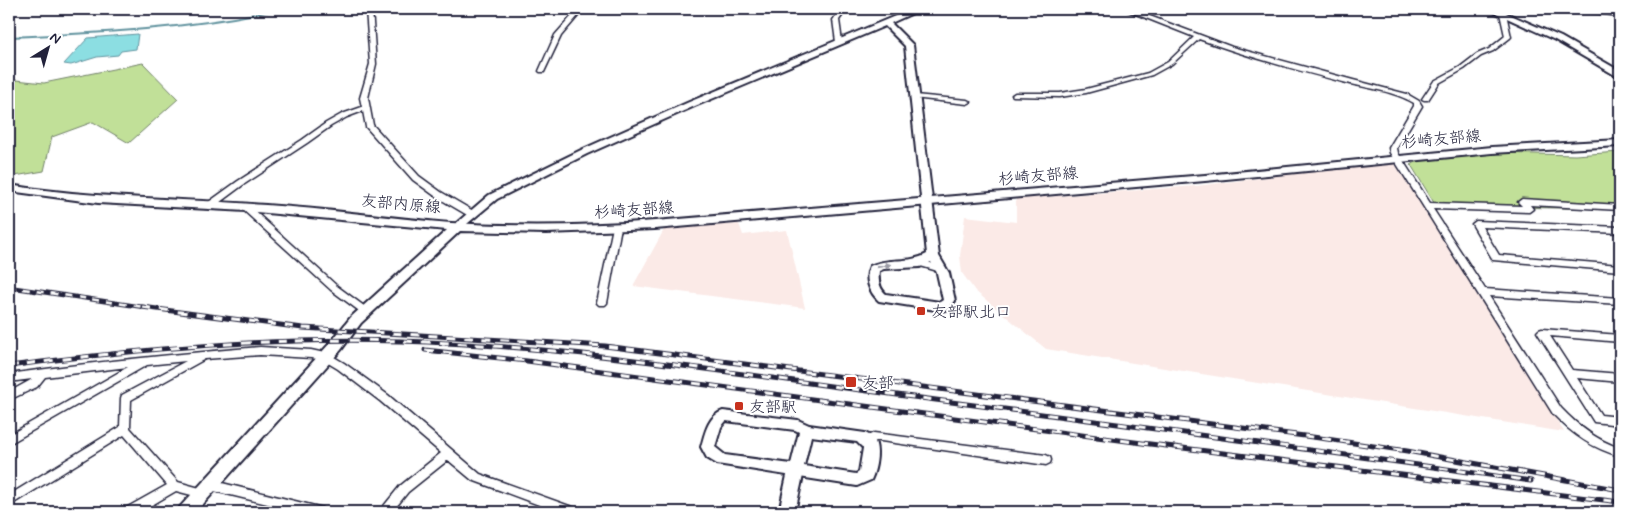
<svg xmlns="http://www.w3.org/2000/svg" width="1629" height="521" viewBox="0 0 1629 521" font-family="Mynerve,'Klee One',sans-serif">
<rect width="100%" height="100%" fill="#fff"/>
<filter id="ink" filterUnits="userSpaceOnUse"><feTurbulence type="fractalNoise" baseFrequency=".02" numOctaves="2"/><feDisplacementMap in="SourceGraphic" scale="10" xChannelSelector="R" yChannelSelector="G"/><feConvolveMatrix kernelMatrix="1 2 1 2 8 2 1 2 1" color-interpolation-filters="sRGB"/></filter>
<g filter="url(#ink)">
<g fill="#fbeae7">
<path d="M1390,162L1401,166L1564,432L1046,349L975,291L962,273L960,256L965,216L1016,222V199L1196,186Z"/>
<path d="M739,224L743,235L787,230L805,308L633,286L665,228Z"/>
</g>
<g fill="#c1e098" stroke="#72816a">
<path d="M143,63L178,99L129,143L93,122L52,137L44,171L9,177V89L16,80L44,83Z"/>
<path d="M1620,152V209L1436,206L1411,165L1419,160L1496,153L1575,155Z"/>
</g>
<path fill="#8cdee2" stroke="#62939f" d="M138,34L136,49L121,51L118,55L97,57L71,65L64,64L88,38Z"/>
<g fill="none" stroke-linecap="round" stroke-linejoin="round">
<path stroke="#62939f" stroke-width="2" d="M9,37C99,33 191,29 279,9"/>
<defs>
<g id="minor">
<path d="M366,9H372L376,64L368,98L373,125L419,176L441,192L475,212L476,214L475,216H469L435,196L413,180L366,127L363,111L347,117L331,126L307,143L243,185L212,208H206L205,206L206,204L238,181L302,140L326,123L342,114L362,107L360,98L370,64Z"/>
<path d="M578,9H584L561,36L544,72H540L539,71L555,35Z"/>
<path d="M841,9H847L839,20L842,42L839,44L836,42L833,20Z"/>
<path d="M1123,9H1131L1232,47L1353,80L1407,94L1419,101L1422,106L1397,148L1398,153L1430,203L1522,206L1518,202L1522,199L1620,205V210L1530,205L1533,209L1529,212L1433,209L1485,289L1620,298V304L1489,296L1561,408C1578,426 1596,440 1620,448V456C1593,449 1572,434 1553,414L1390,153L1389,148L1414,106V103C1394,91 1370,89 1347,83C1298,70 1247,57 1199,39L1172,64L1152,75L1086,93L1060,97L1013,96L1012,95L1015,93H1060L1086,89L1148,73L1168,62L1194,37Z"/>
<path d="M1499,9H1505L1511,37L1510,38L1493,51L1481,56L1464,69L1439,83L1428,100H1424L1422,99L1434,81L1460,67L1477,54L1489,49L1505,36Z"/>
<path d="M1575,9H1591L1620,12V16L1578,11Z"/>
<path d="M915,95L967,100L971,102L967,104L913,98V96Z"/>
<path d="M245,204L248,205L337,286L368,309L370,311L368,313H362L331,290L242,209L241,207Z"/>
<path d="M1476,221L1620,227V233L1482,227L1499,255L1620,265V271L1493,260L1472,224Z"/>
<path d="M617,224L621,227L607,303L605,305H599L597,303L613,227Z"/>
<path d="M920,260L944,267L945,269L941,272L917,265L916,263Z"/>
<path d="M1542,329L1620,335V342L1550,336L1572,370L1620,374V382L1577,378L1601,415L1620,417V425L1594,422L1537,332L1539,330Z"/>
<path d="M260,347L311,350L329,354L344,363L388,395L480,474L575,508L577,512H558L472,480L448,460L408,492L392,512H379L400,486L441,453L380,401L338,369L323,360L311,358L260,355L205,359L131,400L130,428L178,482L207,490L209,493L207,496L203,498L176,491L140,512H124L126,508L167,485L124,435L9,506V495L120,427L121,398L122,395L186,361L147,365L9,444V435L128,367L45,377L37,387L9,400V392L29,381L32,379L9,382V374C92,362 176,354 260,347Z"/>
<path d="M874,433L1046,455L1050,457L1051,460L1050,463L1046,465L881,441H876L867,445L863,444L862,441L863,438Z"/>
<path d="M210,480L319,507L323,508L325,512H300L210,490L206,488L204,485L206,482Z"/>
</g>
<g id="tertiary">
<path d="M912,9H922L891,23L913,45L939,256L949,273L955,301L946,310L942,311L879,301C869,292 864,278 870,266C888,257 909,264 927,254L905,46L885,26L695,106L587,154L497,199L462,228L458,229L453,226L489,195L581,150L689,102ZM931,262L937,273L943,300L940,302L886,294C879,288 878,280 879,271L884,269L920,267Z"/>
<path d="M1487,9H1497L1561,37L1620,71V78L1555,40Z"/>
<path d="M723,411L798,420L809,425L865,433C867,434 870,435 872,437C881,446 876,470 871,480L857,486L717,464L707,458L701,447C705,433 708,416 723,411ZM726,421L795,430L799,432L791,464L725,455L715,447L721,427ZM811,436L857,442L863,448L859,472L856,474L804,466Z"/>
</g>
<g id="secondary">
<path d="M1620,140V146L1492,153L1205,181L655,229L546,233L460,231L361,323L341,350L196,512H178L180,507L331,342L351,317L447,230L246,211L98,203L9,191V185C94,199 180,198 266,205C328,209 389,218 451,223C518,227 587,226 655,221L1205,175L1492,147Z"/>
<path d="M796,464L802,466L804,471L795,512H779L788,471L790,466Z"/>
</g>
</defs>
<use href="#minor" stroke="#22223b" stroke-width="3"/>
<use href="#tertiary" stroke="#22223b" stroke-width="4"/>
<use href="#secondary" stroke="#22223b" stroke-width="4"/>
<use href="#minor" fill="#fff" fill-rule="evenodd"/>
<use href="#tertiary" fill="#fff" fill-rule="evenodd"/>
<use href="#secondary" fill="#fff" fill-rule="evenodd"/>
<defs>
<path id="rail-far1" d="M9,287L150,308"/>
<g id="rail">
<path d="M142,307L303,328L605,346L1320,438L1407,451L1620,490"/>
<path d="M425,350L527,361L1142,443L1620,502"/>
<path d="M9,366C139,349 270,337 400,341C572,346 743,375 913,397C1119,424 1325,451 1531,481"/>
</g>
</defs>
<use href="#rail-far1" stroke="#22223b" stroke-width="4.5"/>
<use href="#rail" stroke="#22223b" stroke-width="5"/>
<use href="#rail-far1" stroke="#fff" stroke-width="2.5" stroke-dasharray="7" stroke-linecap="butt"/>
<use href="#rail" stroke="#fff" stroke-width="3" stroke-dasharray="9" stroke-linecap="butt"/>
</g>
<defs><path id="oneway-solid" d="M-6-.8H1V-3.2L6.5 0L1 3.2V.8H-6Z" transform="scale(1.25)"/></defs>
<use fill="#9c9ca7" href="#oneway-solid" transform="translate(884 266) rotate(-10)"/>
</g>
<g fill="#c8321e" stroke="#fff" stroke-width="2">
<rect x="916" y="306" width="10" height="10" rx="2.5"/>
<rect x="845" y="376" width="12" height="12" rx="2.5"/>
<rect x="734" y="401" width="10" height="10" rx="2.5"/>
</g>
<g text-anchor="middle" stroke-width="4" stroke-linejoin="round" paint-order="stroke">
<g font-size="16" fill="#22223b" stroke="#fff">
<text transform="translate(1441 138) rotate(-5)" y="6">杉崎友部線</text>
<text transform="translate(1038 175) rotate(-5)" y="6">杉崎友部線</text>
<text transform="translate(401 203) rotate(5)" y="6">友部内原線</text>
<text transform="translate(634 209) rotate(-4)" y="6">杉崎友部線</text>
</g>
<g font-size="16" fill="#22223b" stroke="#fff" text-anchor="start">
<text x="931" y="317">友部駅北口</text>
<text x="862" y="388">友部</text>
<text x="749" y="412">友部駅</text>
</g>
</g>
<rect width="1629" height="521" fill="none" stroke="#fff" stroke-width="30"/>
<rect x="15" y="15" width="1599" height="491" fill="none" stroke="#22223b" stroke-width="2" filter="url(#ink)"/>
<g transform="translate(48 48) rotate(37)" stroke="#ffffff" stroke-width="4" paint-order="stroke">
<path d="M0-4L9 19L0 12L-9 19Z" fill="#22223b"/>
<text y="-8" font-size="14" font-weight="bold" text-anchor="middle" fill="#22223b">N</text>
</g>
</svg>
